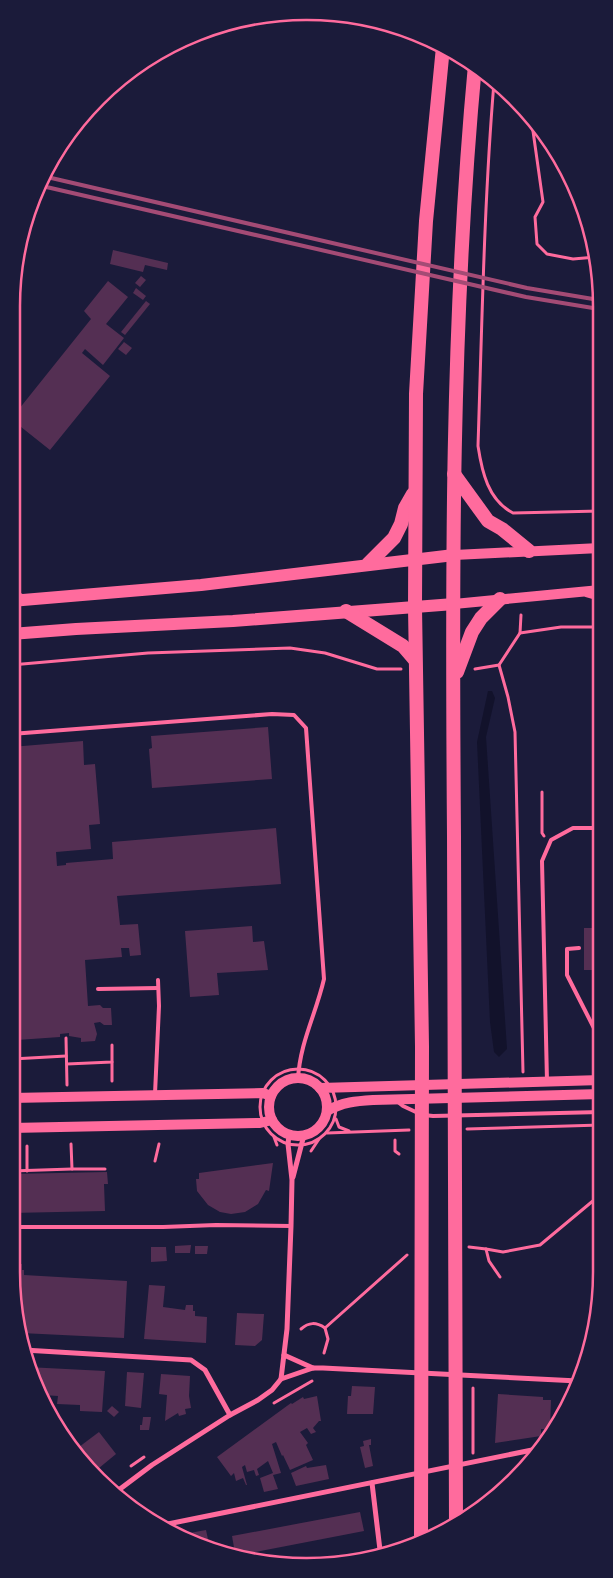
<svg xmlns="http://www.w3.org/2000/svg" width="613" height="1578" viewBox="0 0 613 1578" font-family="Roboto,sans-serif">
<rect width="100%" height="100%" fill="#1b1b3a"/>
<path fill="#12122b" d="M488,691H492L495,698L486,737L507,1049L499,1057L494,1052L490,1022L477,742Z"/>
<g fill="#542f53">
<path d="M113,250L168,263L167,270L145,265L143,272L110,264Z"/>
<path d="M141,276L146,280L140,287L135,283Z"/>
<path d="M108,281L128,297L106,324L124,338L103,365L85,349L82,353L110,376L50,450L11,419L91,319L84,311Z"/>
<path d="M136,288L146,296L143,300L133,293Z"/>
<path d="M146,301L150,304L125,335L121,332Z"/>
<path d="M124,342L132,348L126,355L118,349Z"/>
<path d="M268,727L272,779L152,788L149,749L152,748L151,736Z"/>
<path d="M83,741L84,765L95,764L100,824L89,825L91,849L56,852L57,866L66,865V863L113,859L112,842L276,828L281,884L117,896L120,925L138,924L141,955L130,956L129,948H121L122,957L85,960L88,1006L100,1005L103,1008H111L112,1025H104L100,1022L94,1023L97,1034L95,1041L81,1042V1038L69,1036V1033L60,1034V1037L17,1040V1033H11V747Z"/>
<path d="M592,809H601V854H593Z"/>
<path d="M252,926L253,942L264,941L268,970L217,973L219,995L190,997L185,931Z"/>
<rect x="584" y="928" width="17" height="42"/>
<path d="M273,1163L269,1191L266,1190L258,1204L245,1212L231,1214L220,1212L208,1205L197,1191L196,1179H199V1173Z"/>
<path d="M107,1172L108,1184H104L105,1211L11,1213V1174Z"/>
<path d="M191,1245L190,1253H175V1246Z"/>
<path d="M195,1246H208L207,1254H195Z"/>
<path d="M151,1247H166L167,1261L151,1262Z"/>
<path d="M11,1263L22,1264V1270H24V1275L127,1281L124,1338L21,1333Z"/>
<path d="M149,1285L165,1286L163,1307L185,1310L186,1305H193V1311H195V1316L207,1317L206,1343L144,1339Z"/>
<path d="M237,1313L264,1314L262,1340L255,1346L235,1345Z"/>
<path d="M27,1367L105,1371L102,1412L80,1411V1405L57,1404L58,1396L43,1395Z"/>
<path d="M127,1372L144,1373L141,1408L125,1406Z"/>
<path d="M161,1374L190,1376L189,1396L191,1408L185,1409L186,1414L179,1416L178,1413L165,1421L167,1395L159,1394Z"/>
<path d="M352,1386L375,1387L373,1414H347L348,1396H351Z"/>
<path d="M498,1394L543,1397V1400H551L550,1429H541V1436L495,1443Z"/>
<path d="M317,1396L321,1421H319L313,1428L316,1432L311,1434L307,1428L300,1432L308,1443L306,1445L313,1460L290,1470L283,1455L282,1456L276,1442L272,1444L281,1473L273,1475L278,1489L264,1492L260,1478L273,1473L268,1461L257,1469L259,1475L256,1476L254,1470L247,1472L245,1465L242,1467L247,1485H246L243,1478L236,1481L234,1473L231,1476L217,1457L291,1403L292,1404L303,1397L304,1399Z"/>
<path d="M112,1406L119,1412L114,1417L107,1411Z"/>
<path d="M143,1417H151L149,1430H140V1425H142Z"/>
<path d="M99,1432L116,1454L93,1473L84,1466L75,1450Z"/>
<path d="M371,1439V1445H369L373,1466L365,1468L360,1447L364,1446L363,1441Z"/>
<path d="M326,1465L329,1479L296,1486L291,1473L306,1466L307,1468Z"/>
<path d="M525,1465L516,1473L515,1474L514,1467Z"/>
<path d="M360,1512L364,1531L240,1555L235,1553L232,1536Z"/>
<path d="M206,1530L209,1544L180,1535L195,1532Z"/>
</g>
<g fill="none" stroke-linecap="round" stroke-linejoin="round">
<g stroke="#ff6b9d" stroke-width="3">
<path d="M494,82C484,203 482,324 478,446C482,472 488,500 513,513L600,511"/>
<path d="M534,121L533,131L543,202L535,217L537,244L547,254L573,259L596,257"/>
<path d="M520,633L561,627H600"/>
<path d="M11,665L148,653L290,648L325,653L377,669H401"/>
<path d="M499,665L508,697L515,732L523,1072"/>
<path d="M475,669L499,665L520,633L521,615"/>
<path d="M542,792V833L544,836"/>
<path d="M66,1038L67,1085"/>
<path d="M12,1059L66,1056"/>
<path d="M112,1062V1081"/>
<path d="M67,1064L112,1062V1045"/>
<circle cx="298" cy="1107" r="38"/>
<path d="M336,1119L339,1127L349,1131"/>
<path d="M467,1129L601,1125"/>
<path d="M327,1133L409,1130"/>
<path d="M274,1137L277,1145"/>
<path d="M395,1140V1151L399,1154"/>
<path d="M71,1144L72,1169H105"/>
<path d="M27,1146V1171"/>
<path d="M311,1151L319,1139"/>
<path d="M155,1161L159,1144"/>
<path d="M11,1171L72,1169"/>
<path d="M594,1200L602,1197"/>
<path d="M599,1243L602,1241"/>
<path d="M469,1247L486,1249L489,1261L500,1277"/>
<path d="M486,1249L503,1252L540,1245L594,1200L602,1203"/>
<path d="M325,1328L407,1255"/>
<path d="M301,1329C309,1322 316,1322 325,1328L328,1339L324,1353"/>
<path d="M274,1403L312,1381"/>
<path d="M473,1453V1388"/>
<path d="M131,1466L144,1457"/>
</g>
<g stroke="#ff6b9d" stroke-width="4">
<path d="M586,595L600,599"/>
<path d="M11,734L272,714L294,715L306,728L324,979C316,1014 300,1042 298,1079"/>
<path d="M579,948L567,949V975L601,1042"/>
<path d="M98,989L158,988"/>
<path d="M547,1081L542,861L551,840L573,828H592"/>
<path d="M155,1094L159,1006L158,980"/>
<path d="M398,1102L403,1106L418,1113"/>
<path d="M424,1115L433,1116L601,1112"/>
<path d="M11,1227H163L216,1225L291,1226"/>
</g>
<g stroke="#ff6b9d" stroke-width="5">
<path d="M11,593L21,596"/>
<path d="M293,1177L304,1135"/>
<path d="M24,1350L191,1360L205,1370L230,1415"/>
<path d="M284,1355L313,1368"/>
<path d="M281,1379L313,1368H323L578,1381"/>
<path d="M119,1490L130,1504"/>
<path d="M116,1492L152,1465L230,1415L258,1400L272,1390L281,1379L287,1329L291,1226L292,1180L288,1144L289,1135"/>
<path d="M158,1526L542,1448"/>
<path d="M340,1562L370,1558L380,1550L372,1483"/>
</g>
<g stroke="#ff6b9d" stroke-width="10">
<path d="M454,555L600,548"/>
<path d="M454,604L600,590"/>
<circle cx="298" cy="1107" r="29"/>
<path d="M320,1088L601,1080"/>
<path d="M11,1098L263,1093L271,1096"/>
<path d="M327,1111C342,1102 357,1101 373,1100L601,1094"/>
<path d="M11,1128L260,1123L272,1120"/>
</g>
<g stroke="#ff6b9d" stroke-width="12">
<path d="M11,601L201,585L454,555"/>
<path d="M11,634L76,629L233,621L454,604"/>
</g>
<g stroke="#ff6b9d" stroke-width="14">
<path d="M454,474L488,521L502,529L529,551"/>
<path d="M368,564L394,538L401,524L405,508L413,494"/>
<path d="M346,611L403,646L415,660"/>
<path d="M457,672L472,632L481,618L500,599"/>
<path d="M456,1526C455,1296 455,1066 454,836C452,579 451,321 475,65"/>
<path d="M421,1540L422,1046L415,607L416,394L426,221L443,47"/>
</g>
<g stroke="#a44b75" stroke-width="4">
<path d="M47,177L527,288L599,300"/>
<path d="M42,186L526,297L599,309"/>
</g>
</g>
<path d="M0 0H613V1578H0ZM306 20H307A286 286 0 0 1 593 306V1272A286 286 0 0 1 307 1558H306A286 286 0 0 1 20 1272V306A286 286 0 0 1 306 20Z" fill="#1b1b3a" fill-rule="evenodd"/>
<path fill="none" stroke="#ff6b9d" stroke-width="2.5" d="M306 20H307A286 286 0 0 1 593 306V1272A286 286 0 0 1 307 1558H306A286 286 0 0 1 20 1272V306A286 286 0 0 1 306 20Z"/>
</svg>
